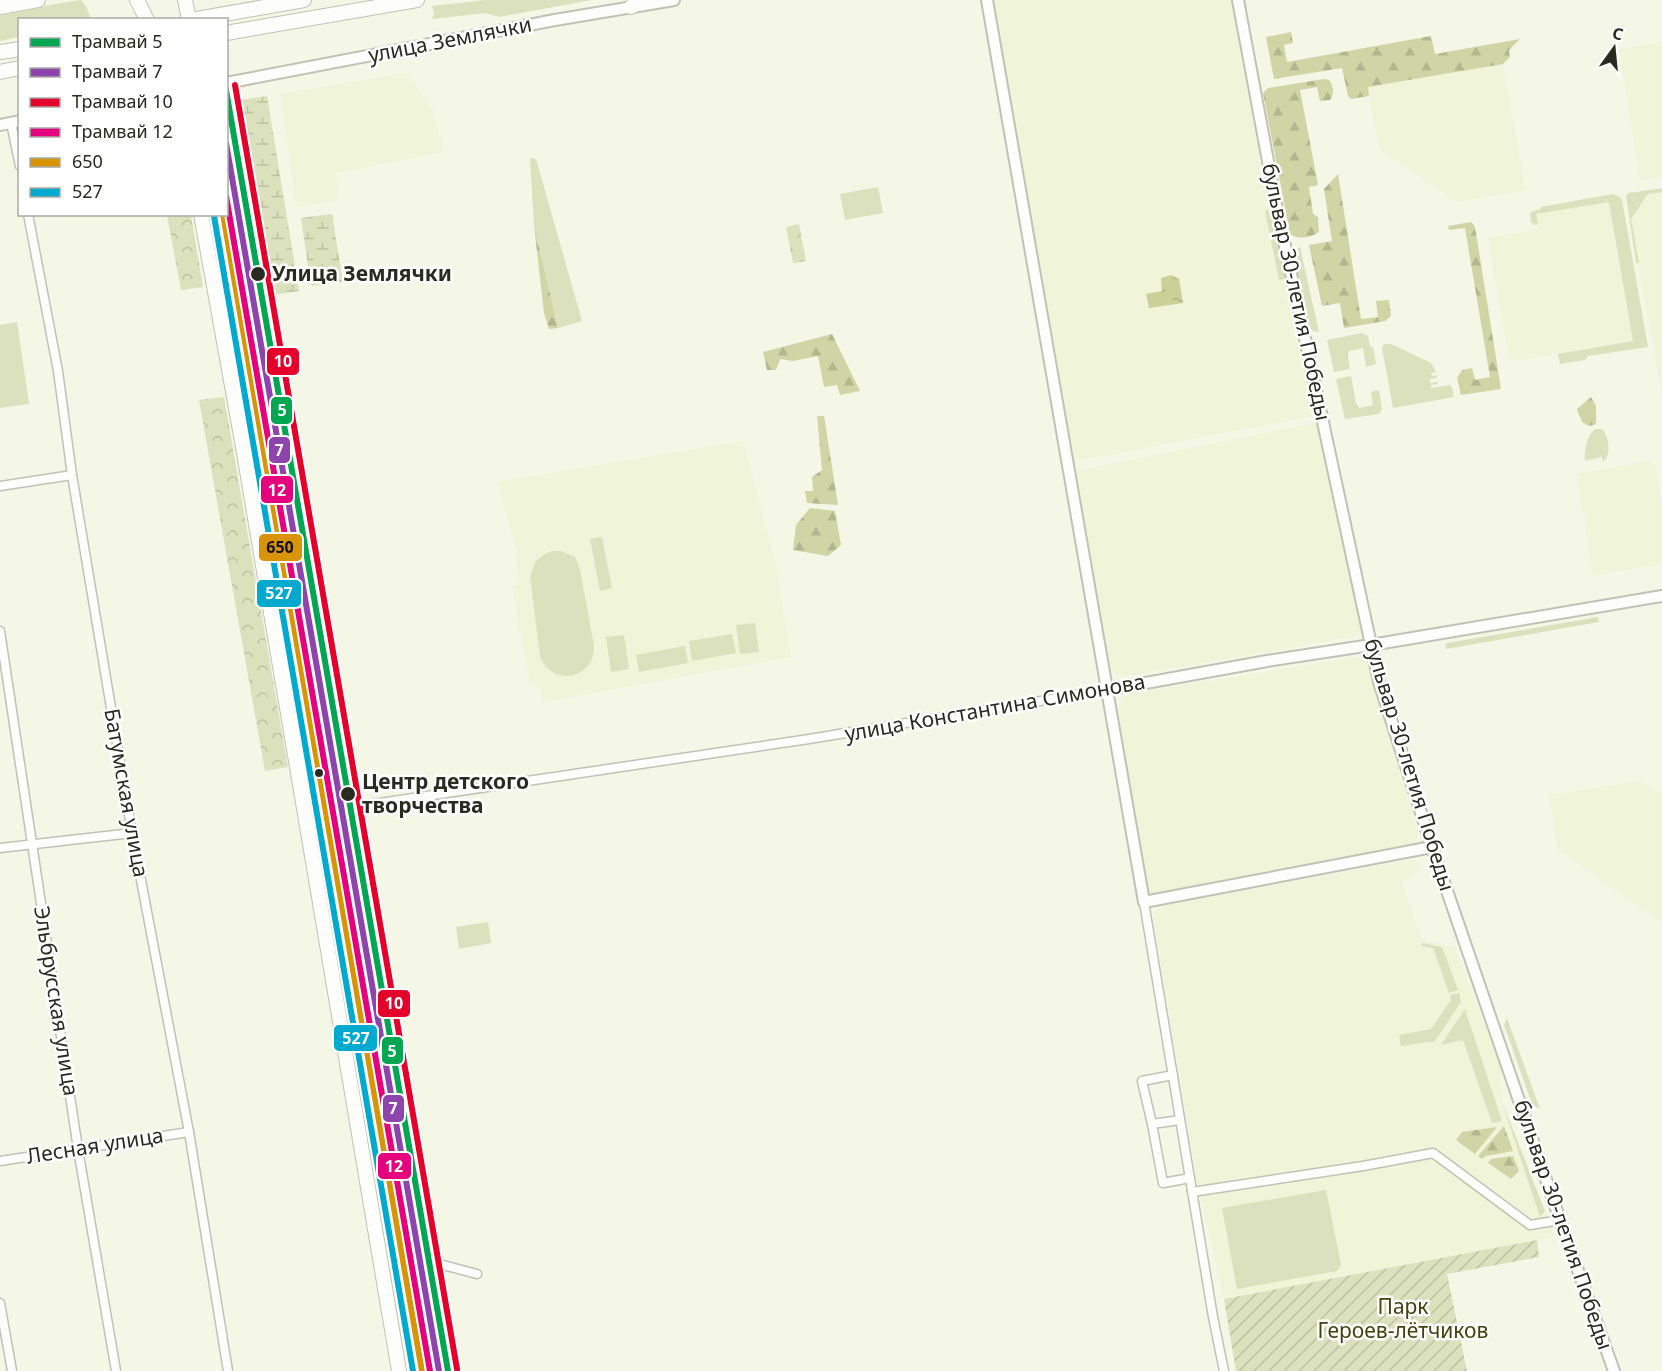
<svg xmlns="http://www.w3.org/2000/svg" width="1662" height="1371" viewBox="0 0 1662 1371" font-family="'Noto Sans',sans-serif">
<defs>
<pattern id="forest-firs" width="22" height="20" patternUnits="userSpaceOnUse" patternTransform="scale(1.5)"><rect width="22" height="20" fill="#d0d5a6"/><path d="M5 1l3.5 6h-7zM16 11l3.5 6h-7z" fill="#b3b78f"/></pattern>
<pattern id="wetland-marsh" width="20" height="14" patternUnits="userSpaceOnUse" patternTransform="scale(1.5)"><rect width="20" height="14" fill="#dce1bd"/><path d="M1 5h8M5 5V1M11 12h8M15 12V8" fill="none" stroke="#bdc1a2"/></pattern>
<pattern id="park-crowns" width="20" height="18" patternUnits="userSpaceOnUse" patternTransform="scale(1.5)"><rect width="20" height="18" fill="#dce1bd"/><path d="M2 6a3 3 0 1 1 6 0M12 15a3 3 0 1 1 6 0" fill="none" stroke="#bdc1a2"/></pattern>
<pattern id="garden-furrows" width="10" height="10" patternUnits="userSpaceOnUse" patternTransform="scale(1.5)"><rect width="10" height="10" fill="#dce1bd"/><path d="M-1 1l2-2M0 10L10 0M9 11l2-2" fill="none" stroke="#bdc1a2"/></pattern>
<pattern id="water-ripples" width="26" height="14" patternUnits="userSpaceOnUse" patternTransform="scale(1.5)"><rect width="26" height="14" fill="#cad098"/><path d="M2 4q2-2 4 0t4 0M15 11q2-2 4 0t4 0" fill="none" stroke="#aeb383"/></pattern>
</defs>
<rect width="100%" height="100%" fill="#f4f6e6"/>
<g fill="#f0f4d8">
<path d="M991,0H1232L1245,80L1268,200L1315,411L1313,416L1098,457L1072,460L1007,78Z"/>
<path d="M1662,42V177L1640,180L1619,49Z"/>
<path d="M1503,64L1525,190L1457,202L1379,149L1368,87Z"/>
<path d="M406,73L433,109L443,152L336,173L339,200L297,207L280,94Z"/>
<path d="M1662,192V397L1631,219L1648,193Z"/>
<path d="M1609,202L1633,341L1517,361L1508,354L1488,238L1538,229L1536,214Z"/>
<path d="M1315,423L1319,428L1361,628L1360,634L1350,637L1123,677L1114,674L1108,665L1073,472Z"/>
<path d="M743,441L776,567L791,657L544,702L542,690L529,679L512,586L520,585L515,553L518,552L497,482Z"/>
<path d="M1648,461L1655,464L1662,508V564L1593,576L1585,527L1587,521L1586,514L1582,511L1577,474Z"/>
<path d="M1355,657L1363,658L1367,662L1420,841L1419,844L1155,896L1151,894L1146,887L1124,751L1119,707L1123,697L1130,694Z"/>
<path d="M1639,781L1657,792L1662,791V922L1558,850L1549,795Z"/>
<path d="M1411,860L1417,862L1419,867L1415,873L1402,883L1421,940L1455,947L1500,1066L1502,1102L1555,1236L1224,1299L1197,1180L1153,916L1155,912L1165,905Z"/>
</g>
<g fill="#dce1bd">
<path d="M81,0L86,6L91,19L20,20L19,37L0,41V13Z"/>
<path d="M485,0H592L499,17L486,13L432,19L434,14L432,6Z"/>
<path d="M530,158L536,159L582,321L558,328L534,225Z"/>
<path d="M878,187L883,213L845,220L840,194Z"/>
<path d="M1662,188V192L1648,194L1631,219L1639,263H1636L1626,195L1629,193Z"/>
<path d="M1613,194L1620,197L1622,200L1648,347L1588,356L1585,360L1560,364L1558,354L1633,341L1609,202L1536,214L1538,224L1534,225L1531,222L1530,214L1533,211L1541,209V207Z"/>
<path d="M1271,209L1285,279L1279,280L1265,211Z"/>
<path d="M1300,247L1319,332L1313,331L1310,328L1294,254L1296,249Z"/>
<path d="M17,322L29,404L0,408V325Z"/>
<path d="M1362,333L1368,336L1370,347H1373L1376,364L1366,367L1363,348L1349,351L1348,356L1350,369L1334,372L1327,340Z"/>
<path d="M1384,344H1391L1431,363L1436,372L1431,373L1432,376L1437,375V378L1430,379V383L1438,382V384L1431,385V388L1450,385L1452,388L1454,397L1393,408L1382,348Z"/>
<path d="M1351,376L1356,403L1359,408L1373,405L1371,392L1379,390L1382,409L1379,414L1345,419L1336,379Z"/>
<path d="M1596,429H1602C1609,436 1612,455 1603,462L1602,457L1585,461C1584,450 1587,434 1596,429Z"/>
<path d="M602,537L612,588L600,591L590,539Z"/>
<path d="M552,551H561L575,557L580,569C583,587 587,606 590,625C591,632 594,641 594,648C593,681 550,686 540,656L530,576L536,561L545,554Z"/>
<path d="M1598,617L1599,622L1446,649L1445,646L1447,643Z"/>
<path d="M755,623L759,652L740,654L736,625Z"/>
<path d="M732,634L736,653L692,661L689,641Z"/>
<path d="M624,635L629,669L611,672L606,637Z"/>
<path d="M685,646L688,663L639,672L636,655Z"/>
<path d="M488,922L491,943L459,949L456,927Z"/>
<path d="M1422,943L1442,947L1458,990L1449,993L1433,948L1422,946Z"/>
<path d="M1459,993L1461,1002L1435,1041L1401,1046L1399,1035L1431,1029L1451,1000L1450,995Z"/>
<path d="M1465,1009L1502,1121L1492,1123L1463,1040L1441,1045Z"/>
<path d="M1507,1018L1540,1109L1532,1104L1504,1025Z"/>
<path d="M1502,1102L1545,1211L1540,1217Z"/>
<path d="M1326,1190L1341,1265L1337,1271L1237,1289L1222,1208Z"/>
</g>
<g fill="url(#forest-firs)">
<path d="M1291,32L1293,43L1284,45L1287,62L1431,36L1435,54L1520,39L1509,50L1510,57L1503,64L1368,87L1369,96L1351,99L1348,96L1342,68L1274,79L1266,37Z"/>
<path d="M1324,79L1329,80C1333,85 1335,94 1330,100L1320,101L1317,87L1300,90L1318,185L1309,187L1313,214L1318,217L1319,232C1311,238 1298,240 1290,234L1263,93L1268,88Z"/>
<path d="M1338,174L1361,319L1378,317L1376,301L1389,300L1391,316L1385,321L1344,328L1340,303L1322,306L1309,245L1332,241L1324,189Z"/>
<path d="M1471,222L1474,225L1476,233L1501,389L1461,395L1457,378L1462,370L1472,368L1475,380L1490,377L1465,228L1449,230L1448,226Z"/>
<path d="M534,225L558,328L549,329L544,313Z"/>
<path d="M832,334L860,391L840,395L837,385L824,387L818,356L793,361L780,359L776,370H767L763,352Z"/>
<path d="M1591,397L1596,406V424L1589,426L1582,422L1577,409Z"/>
<path d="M817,416H824L838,505L807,503L805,491H813L812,477L822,470Z"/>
<path d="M810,508L835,511L841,545L828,556L793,550L796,525Z"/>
<path d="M1504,1126L1513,1151L1486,1156L1482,1159L1478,1156Z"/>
<path d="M1497,1127L1475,1154L1456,1140L1462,1132Z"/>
<path d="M1513,1156L1519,1171L1511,1179L1488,1163L1491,1159Z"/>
</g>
<g fill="url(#wetland-marsh)">
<path d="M267,96L299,291L266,296L234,101Z"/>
<path d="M332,214L343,282L311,286L301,218Z"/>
</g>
<g fill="url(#park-crowns)">
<path d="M167,215H191L203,287L181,290Z"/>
<path d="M799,224L806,261L793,263L786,227Z"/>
<path d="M224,397L288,767L265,771L199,400Z"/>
</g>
<path fill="url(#garden-furrows)" d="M1537,1240L1539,1257L1447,1274L1467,1371H1236L1224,1299Z"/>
<path fill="url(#water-ripples)" d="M1171,275L1179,279L1183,303L1149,308L1146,294L1162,291L1161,278Z"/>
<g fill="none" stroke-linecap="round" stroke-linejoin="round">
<defs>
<g id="minor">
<path d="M11,123L20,166"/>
<path d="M28,214L58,371L72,475L132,833L189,1132L228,1371"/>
<path d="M0,486L72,475"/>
<path d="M0,631L78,1149L116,1371"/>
<path d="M326,811L809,739L1107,690"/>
<path d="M0,848L132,833"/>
<path d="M1144,902L1213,1317L1224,1371"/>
<path d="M1180,1120L1152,1124L1163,1183L1190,1178"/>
<path d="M1152,1124L1142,1081L1173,1075"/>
<path d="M0,1161L189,1132"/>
<path d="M1192,1192L1363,1166L1433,1153L1530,1225L1560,1220"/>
<path d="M401,1251L428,1261L477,1274"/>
<path d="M0,1303L12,1371"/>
</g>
<g id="tertiary">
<path d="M987,0L1144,902L1432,847"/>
<path d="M1107,690L1267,661L1371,645"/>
</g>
<g id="secondary">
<path d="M1238,0L1276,204L1379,682L1432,847L1560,1220L1614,1371"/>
<path d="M226,83L555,20L674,0"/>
<path d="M0,125L20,121"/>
<path d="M1371,645L1662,596"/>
</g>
<g id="trunk">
<path d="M137,0L147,20"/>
<path d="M185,0L189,20"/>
<path d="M0,7L38,0"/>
<path d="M631,7L638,0"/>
<path d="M191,20L304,0"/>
<path d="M226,33L417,0"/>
<path d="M0,52L20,49"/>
<path d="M0,72L20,68"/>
<path d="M201,214L243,447L399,1371"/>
<path d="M223,214L422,1371"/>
</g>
</defs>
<use href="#minor" stroke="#c1c2b6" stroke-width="11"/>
<use href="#tertiary" stroke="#c1c2b6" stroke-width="14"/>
<use href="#secondary" stroke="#c1c2b6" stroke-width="14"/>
<use href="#trunk" stroke="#c1c2b6" stroke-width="16"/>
<use href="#minor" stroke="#fdfefb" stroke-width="8"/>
<use href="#tertiary" stroke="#fdfefb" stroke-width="10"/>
<use href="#secondary" stroke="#fdfefb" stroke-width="10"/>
<use href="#trunk" stroke="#fdfefb" stroke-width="14"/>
<defs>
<path id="bus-1" d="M223,214L422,1371"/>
<path id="bus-2" d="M214,216L413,1371"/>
</defs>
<use href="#bus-1" stroke="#fff" stroke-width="10"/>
<use href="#bus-2" stroke="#fff" stroke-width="10"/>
<use href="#bus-1" stroke="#d89405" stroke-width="6"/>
<use href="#bus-2" stroke="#00a9ce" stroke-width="6"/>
<defs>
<path id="tram-1" d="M226,90L448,1371"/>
<path id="tram-2" d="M226,143L439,1371"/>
<path id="tram-3" d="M235,85L457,1369"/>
<path id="tram-4" d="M226,196L430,1371"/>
</defs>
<use href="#tram-1" stroke="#fff" stroke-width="10"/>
<use href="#tram-2" stroke="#fff" stroke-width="10"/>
<use href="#tram-3" stroke="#fff" stroke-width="10"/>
<use href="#tram-4" stroke="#fff" stroke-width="10"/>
<use href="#tram-1" stroke="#00a651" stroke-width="6"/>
<use href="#tram-2" stroke="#8e44ad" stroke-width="6"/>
<use href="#tram-3" stroke="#e4002b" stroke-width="6"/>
<use href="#tram-4" stroke="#e5007d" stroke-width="6"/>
</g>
<g fill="#2a2b20" stroke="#fff" stroke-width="2">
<circle cx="258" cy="274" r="8"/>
<circle cx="319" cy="773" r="5"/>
<circle cx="348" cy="794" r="8"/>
</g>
<g text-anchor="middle" stroke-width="5" stroke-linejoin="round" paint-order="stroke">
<g font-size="21" fill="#2a2b20" stroke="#fff">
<text transform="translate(450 40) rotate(-11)" y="7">улица Землячки</text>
<text transform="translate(1296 292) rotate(78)" y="7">бульвар 30-летия Победы</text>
<text transform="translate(995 708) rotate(-10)" y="7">улица Константина Симонова</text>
<text transform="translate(1409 765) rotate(73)" y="7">бульвар 30-летия Победы</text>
<text transform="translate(126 793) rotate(80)" y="7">Батумская улица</text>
<text transform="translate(56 1001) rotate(81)" y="7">Эльбрусская улица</text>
<text transform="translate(95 1146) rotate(-9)" y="7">Лесная улица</text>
<text transform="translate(1563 1225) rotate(71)" y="7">бульвар 30-летия Победы</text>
</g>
<g font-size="21" font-weight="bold" fill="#2a2b20" stroke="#fff" text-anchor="start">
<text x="272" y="281">Улица Землячки</text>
<text x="362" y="789">Центр детского<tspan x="362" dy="24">творчества</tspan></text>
</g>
<g font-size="21" fill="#40430b" stroke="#fff">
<text x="1403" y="1314">Парк<tspan x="1403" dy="24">Героев-лётчиков</tspan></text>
</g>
</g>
<g stroke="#fff" stroke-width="2">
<rect x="266" y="347" width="34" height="29" rx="6" fill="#e4002b"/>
<rect x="270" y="396" width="23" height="29" rx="6" fill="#00a651"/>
<rect x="268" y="436" width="23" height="28" rx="6" fill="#8e44ad"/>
<rect x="260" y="475" width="34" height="29" rx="6" fill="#e5007d"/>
<rect x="258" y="533" width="45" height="29" rx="6" fill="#d89405"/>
<rect x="256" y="579" width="46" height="29" rx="6" fill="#00a9ce"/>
<rect x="377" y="989" width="34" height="29" rx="6" fill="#e4002b"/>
<rect x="333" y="1024" width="45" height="28" rx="6" fill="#00a9ce"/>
<rect x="381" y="1036" width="23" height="29" rx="6" fill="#00a651"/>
<rect x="382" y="1094" width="23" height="29" rx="6" fill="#8e44ad"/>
<rect x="377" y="1152" width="35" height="28" rx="6" fill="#e5007d"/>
</g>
<g font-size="16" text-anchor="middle" font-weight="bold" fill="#fff">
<text x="283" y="367">10</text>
<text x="282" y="416">5</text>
<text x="279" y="456">7</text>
<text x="277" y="496">12</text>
<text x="279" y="599">527</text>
<text x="394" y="1009">10</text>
<text x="356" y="1044">527</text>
<text x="392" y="1057">5</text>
<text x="393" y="1114">7</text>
<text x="394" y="1172">12</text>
</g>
<g font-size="16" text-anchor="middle" font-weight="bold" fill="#111">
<text x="280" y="553">650</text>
</g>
<rect x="18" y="18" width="210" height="198" fill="#ffffff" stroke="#aaaaa6" stroke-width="1.5"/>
<rect x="30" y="38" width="30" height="9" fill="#00a651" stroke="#aaaaa6" stroke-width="1.5"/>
<text x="72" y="48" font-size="18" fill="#2a2b20">Трамвай 5</text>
<rect x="30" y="68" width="30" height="9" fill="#8e44ad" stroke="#aaaaa6" stroke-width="1.5"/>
<text x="72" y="78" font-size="18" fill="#2a2b20">Трамвай 7</text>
<rect x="30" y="98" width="30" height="9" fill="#e4002b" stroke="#aaaaa6" stroke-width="1.5"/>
<text x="72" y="108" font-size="18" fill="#2a2b20">Трамвай 10</text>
<rect x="30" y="128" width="30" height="9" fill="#e5007d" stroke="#aaaaa6" stroke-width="1.5"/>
<text x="72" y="138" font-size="18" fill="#2a2b20">Трамвай 12</text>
<rect x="30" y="158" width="30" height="9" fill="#d89405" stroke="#aaaaa6" stroke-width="1.5"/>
<text x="72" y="168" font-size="18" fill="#2a2b20">650</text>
<rect x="30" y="188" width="30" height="9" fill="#00a9ce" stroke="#aaaaa6" stroke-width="1.5"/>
<text x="72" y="198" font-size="18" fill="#2a2b20">527</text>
<g transform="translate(1614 48) rotate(15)" stroke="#ffffff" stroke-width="4.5" paint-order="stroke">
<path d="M0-4.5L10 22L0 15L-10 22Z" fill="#2a2b20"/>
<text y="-9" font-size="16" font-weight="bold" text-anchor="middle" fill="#2a2b20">С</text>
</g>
</svg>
